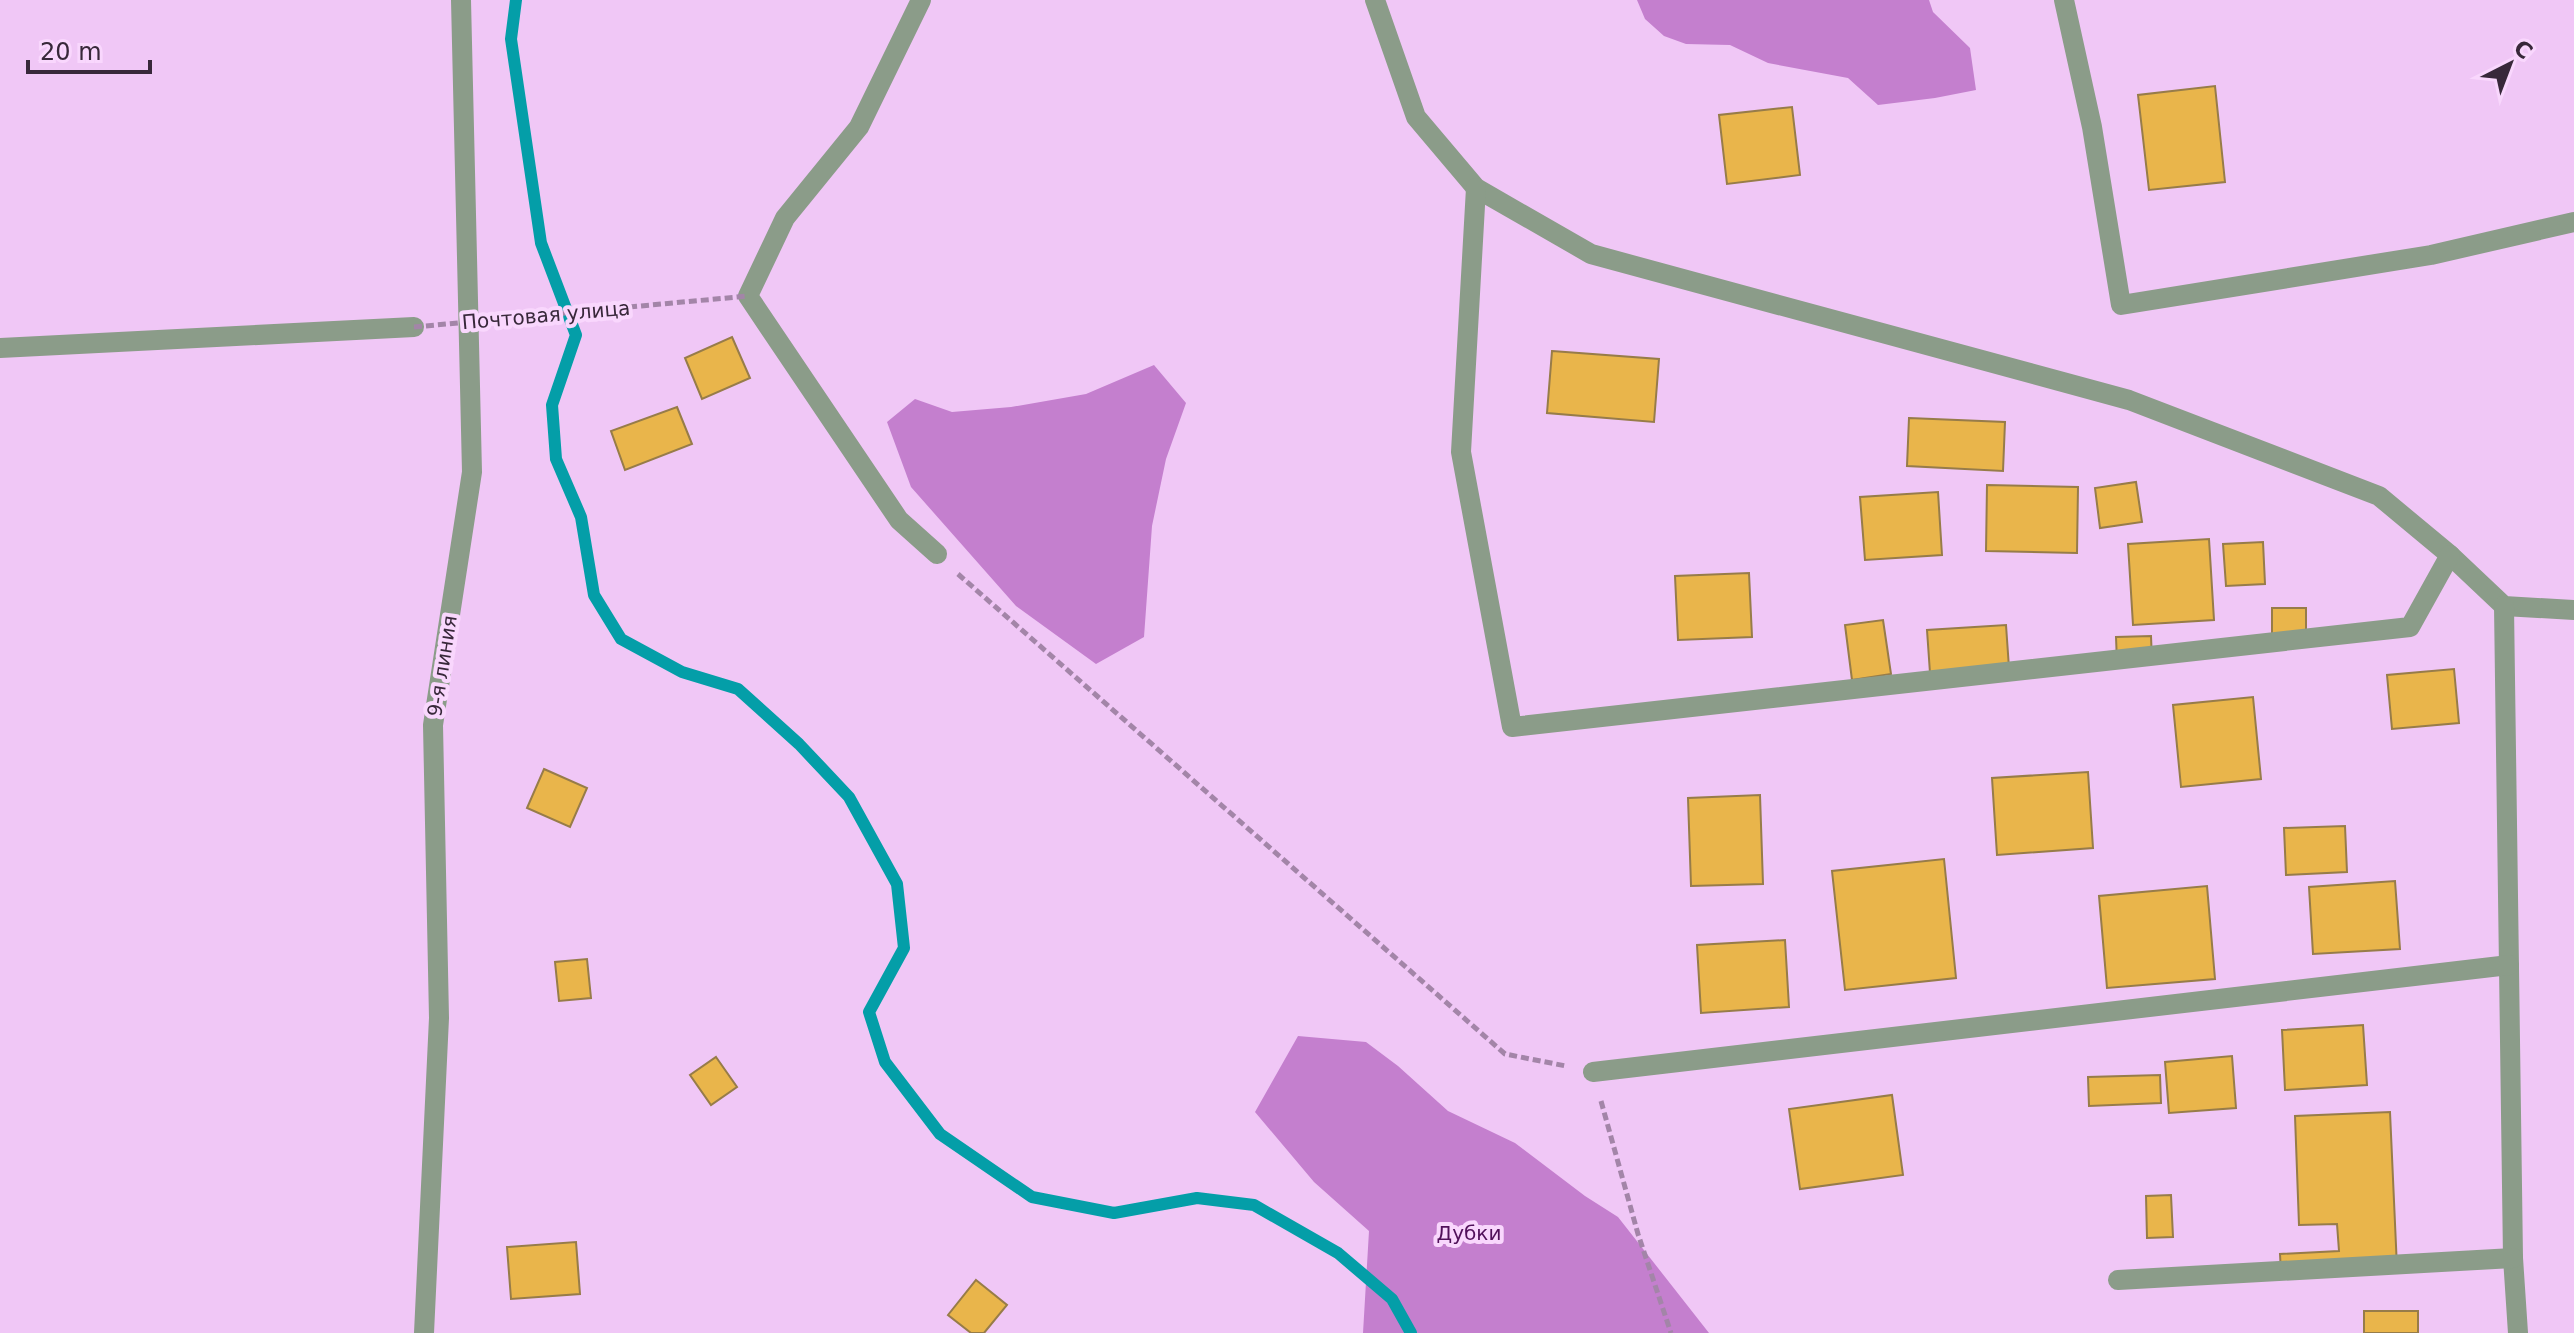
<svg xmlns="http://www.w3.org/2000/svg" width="2574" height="1333" viewBox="0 0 2574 1333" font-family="'DejaVu Sans',sans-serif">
<rect width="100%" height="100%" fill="#f0c7f6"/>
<g fill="#c47fce">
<path d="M1637,0H1929L1933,12L1970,48L1976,90L1935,98L1878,105L1848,78L1768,63L1730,45L1686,44L1664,36L1645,19Z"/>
<path d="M1154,365L1186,403L1166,459L1152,526L1144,637L1096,664L1016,606L911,487L887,422L915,399L952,412L1011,407L1086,394Z"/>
<path d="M1298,1036L1366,1042L1398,1066L1448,1111L1515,1143L1585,1196L1618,1217L1709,1333H1363L1369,1231L1314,1182L1255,1112Z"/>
</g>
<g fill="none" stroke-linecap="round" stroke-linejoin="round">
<path stroke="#049ea8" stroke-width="12" d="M516,0L511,39L541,243L576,335L552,405L556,459L581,517L594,595L621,639L682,672L738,689L799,744L849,797L897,884L904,948L869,1012L885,1062L940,1134L1032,1197L1114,1213L1197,1198L1254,1205L1338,1253L1392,1299L1411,1333"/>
</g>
<g fill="#e9b54b" stroke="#977c49" stroke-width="2">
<path d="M2215,86L2225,182L2149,190L2138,95Z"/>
<path d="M1792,107L1800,175L1727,184L1719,115Z"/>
<path d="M732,337L750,378L702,399L685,358Z"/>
<path d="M1552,351L1659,359L1654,422L1547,413Z"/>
<path d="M677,407L692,444L625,470L611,431Z"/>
<path d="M1909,418L2005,422L2003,471L1907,466Z"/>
<path d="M2136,482L2142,522L2100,528L2095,488Z"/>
<path d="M1987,485L2078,487L2077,553L1986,551Z"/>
<path d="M1938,492L1942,555L1865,560L1860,497Z"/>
<path d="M2209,539L2214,620L2133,625L2128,544Z"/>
<path d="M2263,542L2265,584L2226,586L2223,544Z"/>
<path d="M1749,573L1752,637L1678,640L1675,576Z"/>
<path d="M2272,608H2306V640L2272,641Z"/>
<path d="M1883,620L1891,674L1852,680L1845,625Z"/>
<path d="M2006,625L2009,668L1930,673L1927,630Z"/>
<path d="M2151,636L2152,661L2117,662L2116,637Z"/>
<path d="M2454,669L2459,723L2392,729L2387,675Z"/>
<path d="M2253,697L2261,779L2181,787L2173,705Z"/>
<path d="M544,769L587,788L570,827L527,808Z"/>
<path d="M2088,772L2093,848L1997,855L1992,778Z"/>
<path d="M1760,795L1763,884L1691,886L1688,798Z"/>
<path d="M2345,826L2347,872L2286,875L2284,828Z"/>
<path d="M1944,859L1956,978L1845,990L1832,871Z"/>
<path d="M2395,881L2400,949L2313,954L2309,887Z"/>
<path d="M2207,886L2215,979L2107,988L2099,896Z"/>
<path d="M1785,940L1789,1007L1701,1013L1697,945Z"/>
<path d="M587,959L591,998L559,1001L555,962Z"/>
<path d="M2363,1025L2367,1085L2285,1090L2282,1030Z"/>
<path d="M2232,1056L2236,1108L2169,1113L2165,1062Z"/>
<path d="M716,1057L737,1087L711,1105L690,1075Z"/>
<path d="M2160,1075L2161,1103L2089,1106L2088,1077Z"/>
<path d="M1892,1095L1903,1175L1800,1189L1789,1109Z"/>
<path d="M2390,1112L2397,1268L2281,1273L2280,1254L2339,1251L2337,1224L2299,1225L2295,1116Z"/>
<path d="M2171,1195L2173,1237L2147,1238L2146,1196Z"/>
<path d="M576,1242L580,1294L511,1299L507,1247Z"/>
<path d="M976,1280L1007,1305L984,1333H971L948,1315Z"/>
<rect x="2364" y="1311" width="54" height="22"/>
</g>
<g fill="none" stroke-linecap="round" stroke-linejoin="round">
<g stroke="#a385a8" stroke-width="5" stroke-dasharray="8 4" stroke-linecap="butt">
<path d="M958,574L1505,1054L1566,1066"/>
<path d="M1601,1101L1638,1234L1671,1333"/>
</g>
<g stroke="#8b9c89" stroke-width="20">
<path d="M921,0L859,127L785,218L748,296L899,520L937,554"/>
<path d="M1375,0L1416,117L1476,188L1591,254L2129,400L2379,496L2450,555L2504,606L2574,610"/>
<path d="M2064,0L2092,127L2121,305L2431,255L2574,222"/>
<path d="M1476,188L1461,452L1512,727L2410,627L2450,555"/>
<path d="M0,348L414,327"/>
<path d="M2504,606L2513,1258L2518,1333"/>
<path d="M1593,1072L2509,965"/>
<path d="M2118,1280L2513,1258"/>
<path d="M424,1333L439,1018L433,725L472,472L461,0"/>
</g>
<path stroke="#a385a8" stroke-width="5" stroke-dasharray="8 4" stroke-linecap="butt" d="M414,327L748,296"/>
</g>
<g text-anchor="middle" stroke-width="8" stroke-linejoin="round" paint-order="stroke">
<g font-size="20" fill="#38283a" stroke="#f9d7fd">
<text transform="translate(546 315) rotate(-5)" y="7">Почтовая улица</text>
<text transform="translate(442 666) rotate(-81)" y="7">9-я линия</text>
</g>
<g font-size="20" fill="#51115a" stroke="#f9d7fd">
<text x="1469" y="1240">Дубки</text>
</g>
</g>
<g transform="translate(2510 64) rotate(42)" stroke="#f9d7fd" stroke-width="6" paint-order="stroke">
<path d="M0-6L14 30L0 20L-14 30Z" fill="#38283a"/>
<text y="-12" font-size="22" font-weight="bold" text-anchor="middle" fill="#38283a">С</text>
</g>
<path d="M28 60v12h122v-12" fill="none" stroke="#38283a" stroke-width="4"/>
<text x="40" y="60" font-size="24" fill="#38283a" stroke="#f9d7fd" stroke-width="6" paint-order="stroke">20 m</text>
</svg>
